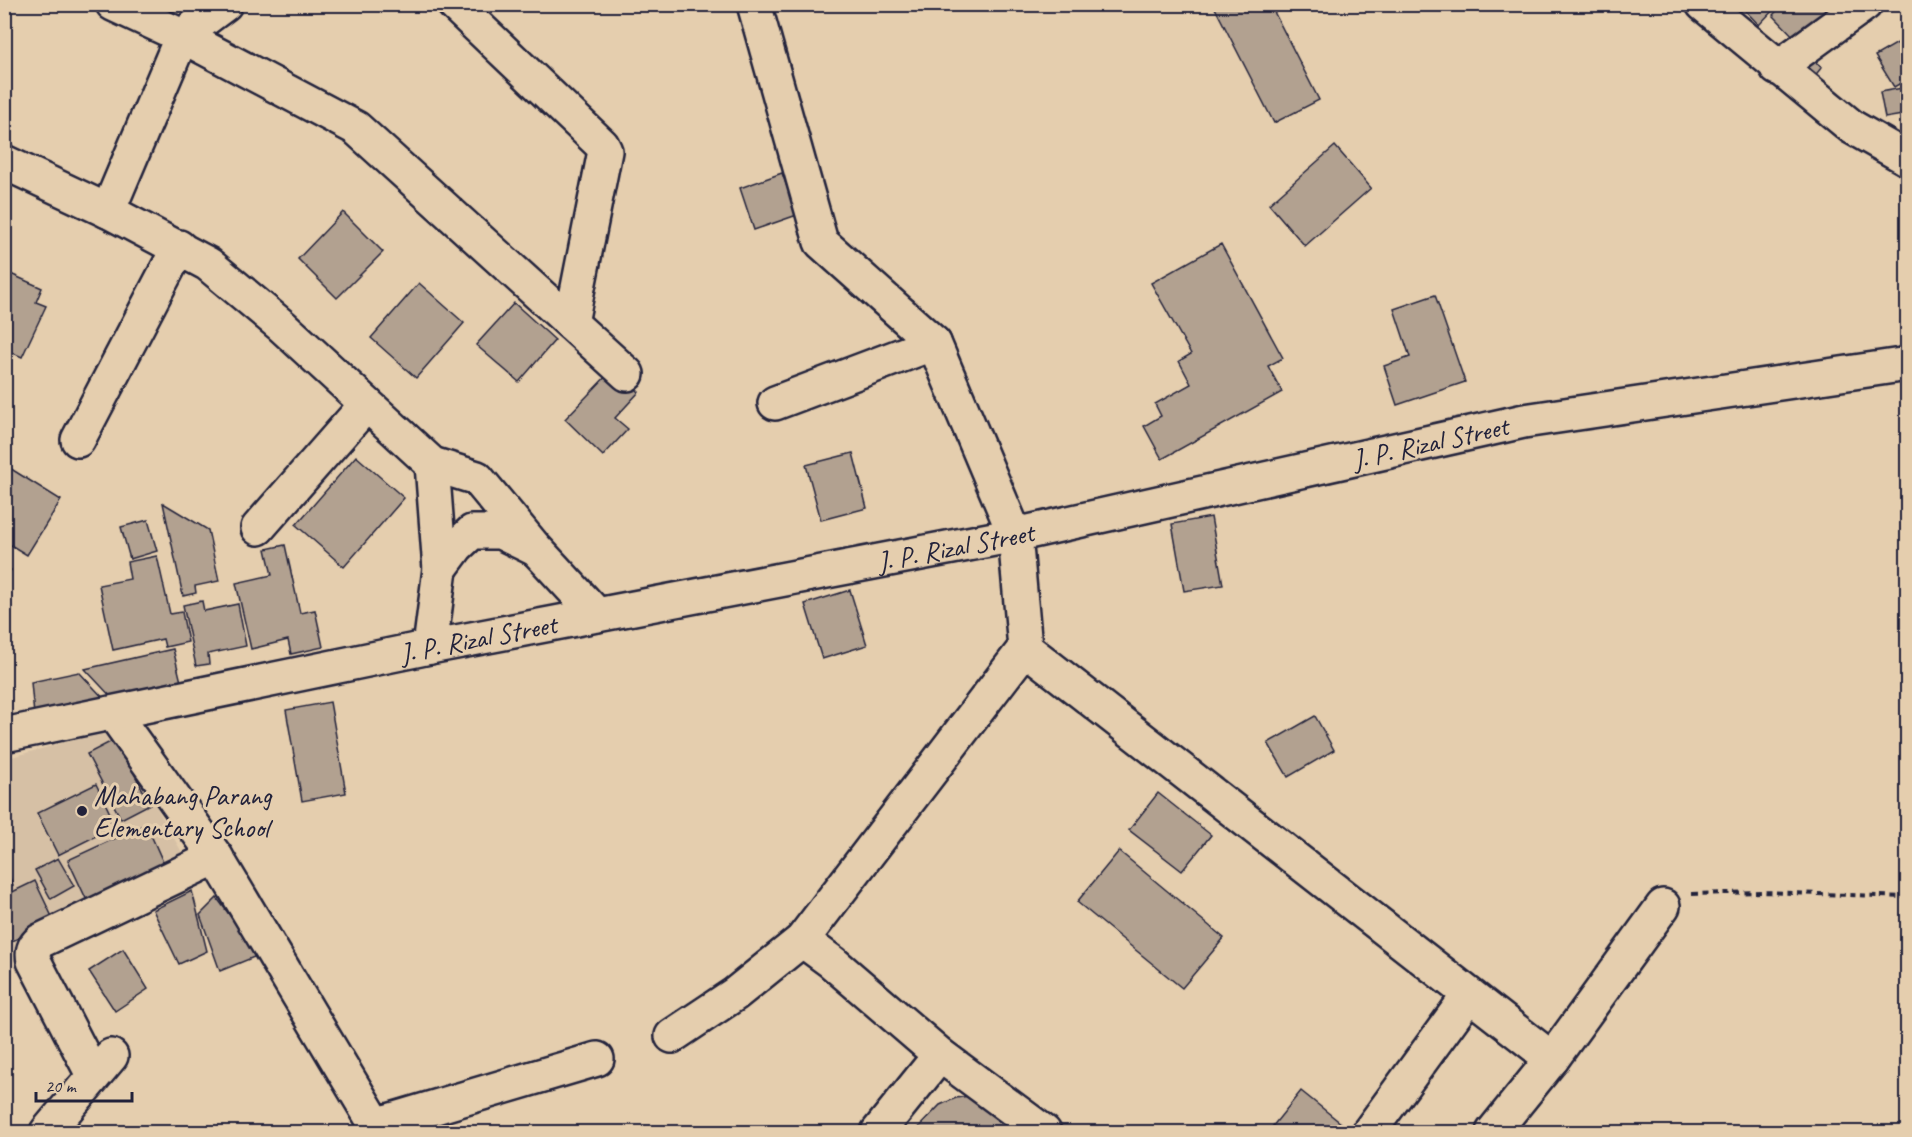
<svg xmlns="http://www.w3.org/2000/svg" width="1912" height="1137" viewBox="0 0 1912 1137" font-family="Caveat,sans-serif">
<rect width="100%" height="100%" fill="#e5ceae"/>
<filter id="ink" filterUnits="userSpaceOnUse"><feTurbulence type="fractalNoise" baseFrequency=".0167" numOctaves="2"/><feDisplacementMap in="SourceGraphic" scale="12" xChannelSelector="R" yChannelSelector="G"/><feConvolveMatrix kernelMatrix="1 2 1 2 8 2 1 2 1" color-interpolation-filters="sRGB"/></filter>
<g filter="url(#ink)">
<path fill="#d6c0a5" d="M112,729L188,863L5,952V759Z"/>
<g fill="#b2a190" stroke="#22223b" stroke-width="1.5">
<path d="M1213,4H1270L1319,100L1274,123Z"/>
<path d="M1739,4H1774L1776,7L1759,25Z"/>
<path d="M1783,4H1832L1796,39L1773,15Z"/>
<path d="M1908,37V79L1894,87L1875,56Z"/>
<path d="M1810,58L1822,67L1813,78L1801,70Z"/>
<path d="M1908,87V114L1885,118L1880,92Z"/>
<path d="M1335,146L1371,188L1305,246L1269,204Z"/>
<path d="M782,173L797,215L754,230L740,188Z"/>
<path d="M343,212L383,252L337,298L298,259Z"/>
<path d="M1221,244L1283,358L1268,366L1282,392L1162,459L1144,426L1161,416L1155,404L1191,384L1179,361L1191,354L1151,283Z"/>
<path d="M4,271L42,288L36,302L46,306L22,357L4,349Z"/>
<path d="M419,283L464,323L416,378L371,338Z"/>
<path d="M1435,295L1465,382L1397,405L1384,366L1410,357L1394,309Z"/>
<path d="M514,303L555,340L519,382L476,345Z"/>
<path d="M614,368L639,392L615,418L628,429L603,456L565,419Z"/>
<path d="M853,453L867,508L821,520L806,465Z"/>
<path d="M356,456L404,498L344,567L296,525Z"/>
<path d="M8,467L61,500L27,555L4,541V472Z"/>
<path d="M163,503L208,530L219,581L195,586L196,593L183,596Z"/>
<path d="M1211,517L1223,585L1184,591L1172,524Z"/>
<path d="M148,520L157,551L130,559L121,527Z"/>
<path d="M285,545L300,613L315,610L323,647L291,654L288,640L251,649L236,583L272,575L266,549Z"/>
<path d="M157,556L170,614L182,612L188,642L165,647L163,639L113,650L99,585L130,579L127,562Z"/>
<path d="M4,566L11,570L4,581Z"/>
<path d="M850,590L867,645L822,659L805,604Z"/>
<path d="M202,601L204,611L238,604L246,646L208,654L209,664L196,666L183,605Z"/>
<path d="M173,649L182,686L115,701L85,669Z"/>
<path d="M79,672L108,703L34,715L31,682Z"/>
<path d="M330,702L346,793L302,801L286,710Z"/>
<path d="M1315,716L1334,750L1288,777L1268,743Z"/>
<path d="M116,739L150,804L121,819L87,754Z"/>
<path d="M96,784L116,826L58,855L37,813Z"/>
<path d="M1158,793L1211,835L1182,871L1129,830Z"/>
<path d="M146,824L167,871L90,907L68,860Z"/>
<path d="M1119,851L1224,938L1182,988L1077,902Z"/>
<path d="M58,858L74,886L51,899L35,870Z"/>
<path d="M4,864L13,885L4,889Z"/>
<path d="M35,881L54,921L4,945V896Z"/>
<path d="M192,891L207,951L179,964L153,910Z"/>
<path d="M217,898L259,955L220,971L200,915Z"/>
<path d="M123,949L148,989L115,1011L89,971Z"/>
<path d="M1301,1091L1352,1132H1268Z"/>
<path d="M969,1096L1030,1132H914L940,1105L956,1098Z"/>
</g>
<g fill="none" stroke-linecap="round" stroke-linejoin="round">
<defs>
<g id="minor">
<path d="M113,4L182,36L356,128L627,374"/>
<path d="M454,4L602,145L605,151L571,323"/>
<path d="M1703,4L1852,127L1908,159"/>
<path d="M1777,68L1865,4"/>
<path d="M4,162L108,211L208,264L282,326L432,464L477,478L535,548L597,615"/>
<path d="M108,211L182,36L225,4"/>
<path d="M775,403L934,343"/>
<path d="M78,440L179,247"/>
<path d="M258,528L366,405"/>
<path d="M440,569L457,546L472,532H500L533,548"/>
<path d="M430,647L440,569L432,464"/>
<path d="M1025,648L1552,1059"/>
<path d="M216,857L373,1120L385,1122L597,1059"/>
<path d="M802,940L832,962L940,1055L1044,1132"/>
<path d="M672,1036L735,994L802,940L1025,648L1015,535L934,343L821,242L754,4"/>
<path d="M93,1075L34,961C32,952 33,947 40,941L216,857L113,713"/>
<path d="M47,1132L111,1056"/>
<path d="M878,1132L940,1055"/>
<path d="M1369,1132L1469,995"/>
<path d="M1493,1132L1552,1059L1663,906"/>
</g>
<g id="major">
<path id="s1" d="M4,735L430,647L1015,535L1524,421L1908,364"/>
</g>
</defs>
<use href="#minor" stroke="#22223b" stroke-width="38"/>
<use href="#major" stroke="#22223b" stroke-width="38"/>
<path stroke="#22223b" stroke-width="4" stroke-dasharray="6 4.5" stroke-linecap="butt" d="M1692,894L1761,892L1908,897"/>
<use href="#minor" stroke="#e5ceae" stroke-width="33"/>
<use href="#major" stroke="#e5ceae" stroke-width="33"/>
</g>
</g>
<circle fill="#22223b" stroke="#e5ceae" stroke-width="2" cx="82" cy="811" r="6"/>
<g text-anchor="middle" stroke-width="6" stroke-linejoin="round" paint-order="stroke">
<g font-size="28" fill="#22223b" stroke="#e5ceae">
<text dy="10" stroke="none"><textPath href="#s1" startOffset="1456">J. P. Rizal Street</textPath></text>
<text dy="10" stroke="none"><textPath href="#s1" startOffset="970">J. P. Rizal Street</textPath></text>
<text dy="10" stroke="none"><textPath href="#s1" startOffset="484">J. P. Rizal Street</textPath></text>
</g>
<g font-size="28" fill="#22223b" stroke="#e5ceae" text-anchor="start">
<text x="94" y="805">Mahabang Parang<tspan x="94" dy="32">Elementary School</tspan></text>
</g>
</g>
<rect width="1912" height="1137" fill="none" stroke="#e5ceae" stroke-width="24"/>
<rect x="12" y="12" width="1888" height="1113" fill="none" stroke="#22223b" stroke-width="2" filter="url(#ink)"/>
<path d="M36 1092v9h96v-9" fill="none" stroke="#22223b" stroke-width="3"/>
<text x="45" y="1092" font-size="18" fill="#22223b" stroke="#e5ceae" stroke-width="4.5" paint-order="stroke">20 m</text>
</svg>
